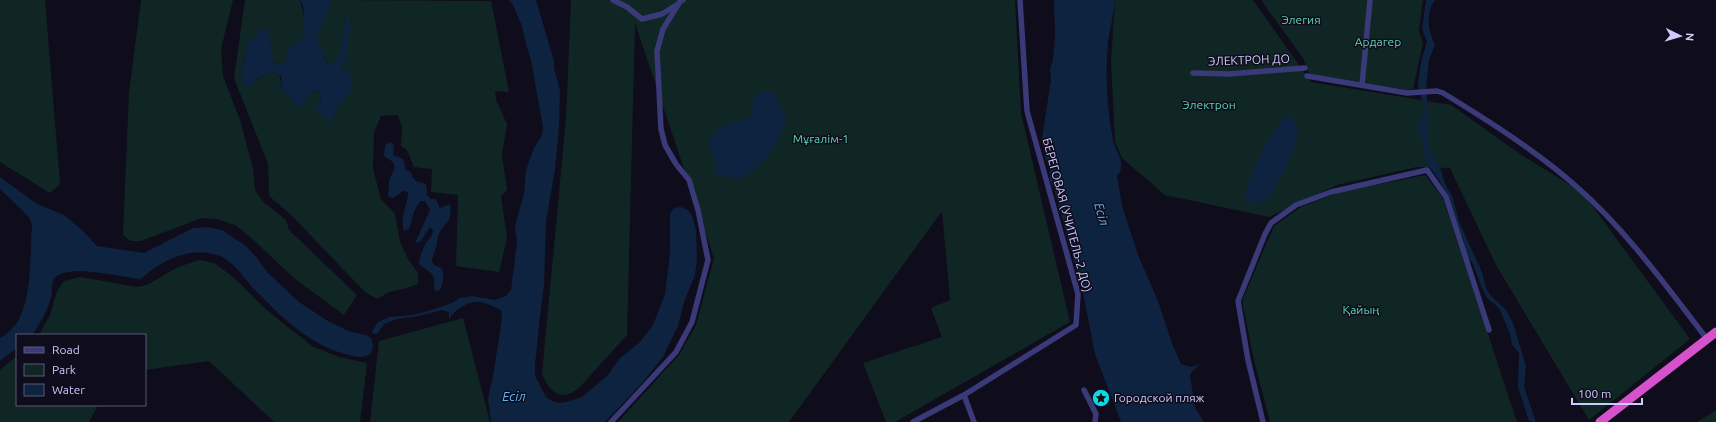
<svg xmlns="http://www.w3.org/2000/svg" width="1716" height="422" viewBox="0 0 1716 422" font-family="Ubuntu,sans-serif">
<rect width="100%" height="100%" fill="#0f0c1c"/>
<g fill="#102624">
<path d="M0,0H45L60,184L50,193L0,162Z"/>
<path d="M141,0H233L221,49L223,76L240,120L253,169L255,190L263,202L286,220L289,230L357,295L344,315L295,279L248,235L235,225L217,219L202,218L141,241H131L123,235L129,93Z"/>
<path d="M245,0H299C303,6 306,28 305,36L289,49L284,63L274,64L271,53V41L261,30L254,38L249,39L241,73L244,88C261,82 258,71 279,73L282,87L278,90L288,95L299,109C309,103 306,90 319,91L321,96L320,111L328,119L334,116L338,106L350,94L340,67L344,63L345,20L341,51L337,61L333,64H328C325,60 325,56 323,52C322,50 319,47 318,45C312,28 328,15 331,0L491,1L509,92L495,91L496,100L507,124L502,155L507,190L501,196L507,238L499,272L456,266L458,195L431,192L432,169L414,167L407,150L401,146L402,127L398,115L381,116L374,133L373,169L381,199L395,214L400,242L408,259L418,273V284L403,289L389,292L377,299L365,292L290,214L269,196L268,164L234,78Z"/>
<path d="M571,0H1015L1021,113L1070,322L895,422H886L863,363L942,337L931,308L950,300L942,211L789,422H618L679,355L696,325L714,258L635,23L627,335L579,388C561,402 550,393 542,374L566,119Z"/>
<path d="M1115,0H1253L1311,82L1451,105L1520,154L1583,193L1690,339L1589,420L1496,265L1450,168L1417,167L1337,185L1269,217L1165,195L1122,158L1115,142L1111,62Z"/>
<path d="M1261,0H1423L1419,31L1423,43L1413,89L1407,90L1309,74L1303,58Z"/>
<path d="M1425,175L1443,198L1517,422H1270L1254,360L1242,301L1274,226L1301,207L1340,192Z"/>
<path d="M199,260L214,263L232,276L269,312L312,346L339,357L367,363L360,422H274L209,361L145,370V335H39L50,315L57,291L64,281L80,277L137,287L147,285L178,267Z"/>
<path d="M463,318L490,422H370L379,341Z"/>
<path d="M17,356V405H98L89,422H0V370Z"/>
<path d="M1716,410V422H1697Z"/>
</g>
<g fill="#0e233f">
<path d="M299,0H331L328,12L317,33L318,45L323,48L325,59L328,64C347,64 339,28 348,16L350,21L346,58L344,63L340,67L343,72H348L352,77L350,94L338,106L332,122L315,109L321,101L319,91C306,90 309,103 299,109L288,95L278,90L282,87L281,77L279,73C258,71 261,82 244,88L241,73L249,39L254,38L261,30H267C273,40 270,53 274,64L284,63L289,49L305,36L303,5Z"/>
<path d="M509,0H536L554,61V68L560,90L559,127L555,170L546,221L544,285L540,316L535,364V376L546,397L552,401L559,403L567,402L582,397L607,376L620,358L639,343L653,325L665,294L670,254V214L674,208L681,207L688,210L692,216L696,229L697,259L695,275L684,302L678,326L663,357L644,381L605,422H491L488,398L493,376L502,319L501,310C494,307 487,303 480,302C468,301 454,309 449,320V312L442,310L419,316L397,319L384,324L378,333L374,334L372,332L377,323L389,317L412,315L428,311L452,303L459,298L472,296L495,300L506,296L511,290L517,242L515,226L524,194L526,170L534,148L542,135L543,127L531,60L526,44L522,26L513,5Z"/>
<path d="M1054,0H1115C1114,14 1110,28 1108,42C1105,74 1107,108 1113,140C1115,152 1128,164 1117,176L1122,206L1138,255L1158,301L1173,346L1181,364L1191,367L1201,364L1194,369L1190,375L1195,408L1204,422H1121L1095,354L1083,293L1054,189L1050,181V169L1046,159L1042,138L1051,80L1050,69L1053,59L1055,37Z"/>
<path d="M1426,0H1435C1425,14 1428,30 1435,45L1429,60L1426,89L1429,117L1427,133L1429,148L1441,170L1445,184L1453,198L1459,222L1482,272L1486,288L1490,295L1506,310L1513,323L1526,366L1524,387L1536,422L1529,421L1518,387L1519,353L1512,345L1510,334L1499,308L1487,298L1482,288L1472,262L1468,259L1465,254L1463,238L1457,230L1448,197L1439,180L1426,162L1422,141L1417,126L1425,113V107L1420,95L1418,84L1421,62L1427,41L1422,29Z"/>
<path d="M765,91C780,93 778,106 786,116C784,136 761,171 741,177C734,180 724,176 717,174C715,168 717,164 715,159C714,155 711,152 710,147C707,122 737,126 752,116L753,101L756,94Z"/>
<path d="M1288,115H1290C1294,120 1296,123 1297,129C1299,143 1278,189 1267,198C1262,201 1257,203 1252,204L1246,201C1246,198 1245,194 1246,191C1248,176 1275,123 1288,115Z"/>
<path d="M389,142L394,144L393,155L403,159L406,170L411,172C412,181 418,182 426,184L427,195L431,199H436L440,208L450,204C451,209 451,214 449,219C447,224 442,227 440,232C437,237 438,242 436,247C434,256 426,265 442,268C444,276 444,285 438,292L434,289C436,272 431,274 419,264C420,256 423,247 428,240C431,236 432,236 433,231L430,227L420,242L415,243L430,210L425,201H420L414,212L409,229L404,231C399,218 408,205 408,192L403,191L393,198L388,197L389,181L395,167L393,162L384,156L385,146Z"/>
<path d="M0,177L37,204L64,215L81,229L97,246L144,253L193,228L208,227L222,230L246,246L257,258L267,272L299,302L326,320L348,331L366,335L371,338L373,346L371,353C364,360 354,356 345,354C309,345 277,313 252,287C243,276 235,264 222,257C194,244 161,260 141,279C123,278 61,261 53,281C51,286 53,292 51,297C48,310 40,324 32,335H17V348L0,361V338C8,333 15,327 19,319C32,295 30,252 32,225L29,217L0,189Z"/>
</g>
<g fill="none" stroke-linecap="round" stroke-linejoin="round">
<g stroke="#3a3a79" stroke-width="5.5">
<path d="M613,0L627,7L642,19L662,14L678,4"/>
<path d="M1193,73L1229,74L1305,68"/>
<path d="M1307,76L1407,93L1437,91L1443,93C1489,121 1536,151 1577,187C1626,230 1667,287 1707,339"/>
<path d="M1362,85L1370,0"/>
<path d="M1084,390L1096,414L1095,422"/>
<path d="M964,395L974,422"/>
<path d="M611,422L676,352L692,322L708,260L698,210L689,180L676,164L665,145L661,129L657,51L663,29L681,0H683"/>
<path d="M913,422L964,395L1076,325L1078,294L1027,111L1020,0"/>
<path d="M1263,422L1248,360L1238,301L1265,234L1271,223L1296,205L1331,192L1427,170L1446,197L1489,330"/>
</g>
<path stroke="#d652cd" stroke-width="9" d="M1600,422L1716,332"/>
</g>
<defs>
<symbol id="sight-disc" viewBox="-11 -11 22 22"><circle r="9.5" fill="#0cdae7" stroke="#0f0c1c"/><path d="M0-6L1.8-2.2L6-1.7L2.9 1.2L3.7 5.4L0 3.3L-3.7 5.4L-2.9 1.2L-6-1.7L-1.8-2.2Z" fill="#111"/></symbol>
</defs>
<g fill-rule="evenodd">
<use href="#sight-disc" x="1091" y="388" width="20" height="20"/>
</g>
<g text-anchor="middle" stroke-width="3" stroke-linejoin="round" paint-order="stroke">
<g font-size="12" fill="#5cd7b3" stroke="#0f0c1c">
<text x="1301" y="24">Элегия</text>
<text x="1378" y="46">Ардагер</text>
<text x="1209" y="109">Электрон</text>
<text x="821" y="143">Мұғалім-1</text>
<text x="1361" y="314">Қайың</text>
</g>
<g font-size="12" fill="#cecbfc" stroke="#0f0c1c">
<text transform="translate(1249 60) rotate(-2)" y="4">ЭЛЕКТРОН ДО</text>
<text transform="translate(1067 215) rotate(75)" y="4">БЕРЕГОВАЯ (УЧИТЕЛЬ-2 ДО)</text>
</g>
<g font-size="12" fill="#cecbfc" stroke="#0f0c1c" text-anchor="start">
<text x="1114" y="402">Городской пляж</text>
</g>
<g font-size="13" font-style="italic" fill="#5eb6f7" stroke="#0f0c1c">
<text transform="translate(1102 214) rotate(74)" y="5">Есіл</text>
<text x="514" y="401">Есіл</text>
</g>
</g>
<rect x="16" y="334" width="130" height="72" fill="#0f0c1c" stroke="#5b5876"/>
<rect x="24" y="347" width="20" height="6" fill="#3a3a79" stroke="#5b5876"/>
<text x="52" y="354" font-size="12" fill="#cecbfc">Road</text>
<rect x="24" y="364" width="20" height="12" fill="#102624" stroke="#5b5876"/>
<text x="52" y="374" font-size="12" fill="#cecbfc">Park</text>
<rect x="24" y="384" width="20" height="12" fill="#0e233f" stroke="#5b5876"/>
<text x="52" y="394" font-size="12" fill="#cecbfc">Water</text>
<g transform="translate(1680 36) rotate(95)" stroke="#0f0c1c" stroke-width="3" paint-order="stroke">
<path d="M0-3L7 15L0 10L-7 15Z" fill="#cecbfc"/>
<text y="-6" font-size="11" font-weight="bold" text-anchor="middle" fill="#cecbfc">N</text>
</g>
<path d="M1572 398v6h70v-6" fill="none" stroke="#cecbfc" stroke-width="2"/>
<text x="1578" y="398" font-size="12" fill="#cecbfc" stroke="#0f0c1c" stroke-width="3" paint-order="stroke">100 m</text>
</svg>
